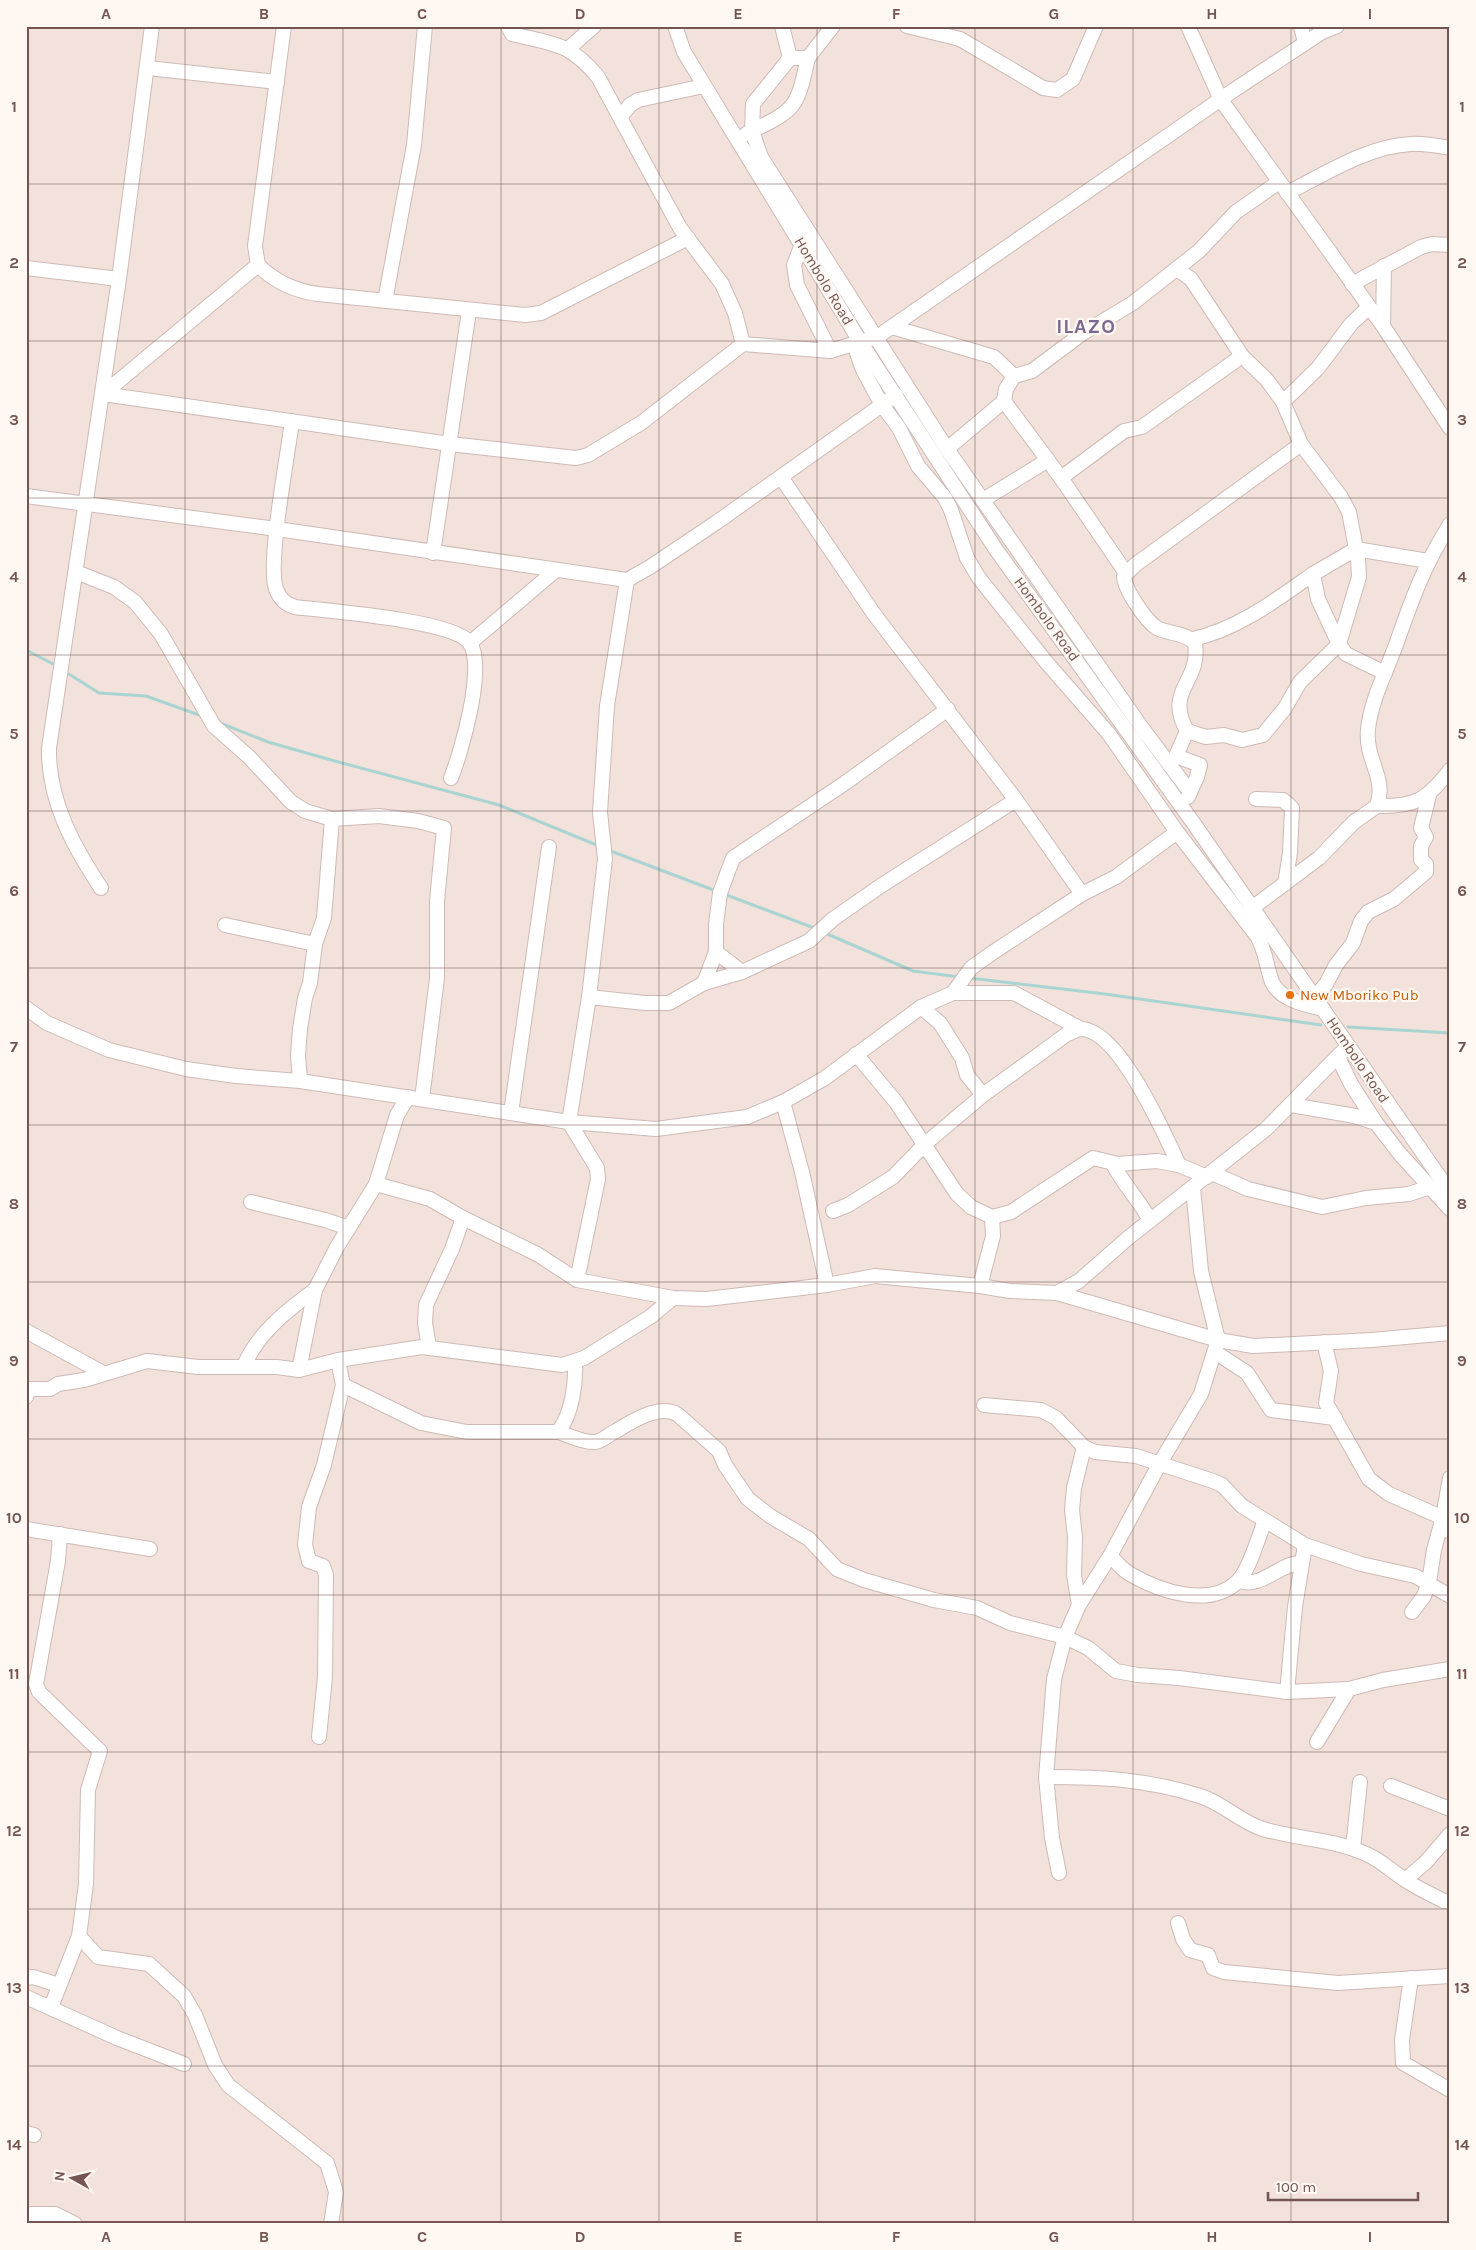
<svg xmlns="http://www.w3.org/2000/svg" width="1476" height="2250" viewBox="0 0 1476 2250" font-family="Karla,sans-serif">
<rect width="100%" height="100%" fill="#fbf2ec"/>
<rect fill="#f2e2db" x="26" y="26" width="1424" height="2198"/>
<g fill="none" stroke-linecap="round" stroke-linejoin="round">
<g stroke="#a9d4d1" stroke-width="3">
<path d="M26,650L57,666"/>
<path d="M64,671L99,693L146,696L199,715"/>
<path d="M220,723L268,742L331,760L499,805L599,846"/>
<path d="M608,850L716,891"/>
<path d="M724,894L817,929"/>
<path d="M825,933L913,971L960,977"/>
<path d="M969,978L1105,994L1321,1025"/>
<path d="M1348,1027L1450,1033"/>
</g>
<defs>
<g id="minor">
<path d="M284,26L255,246L258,265C275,282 295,291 318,294L525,315L541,313L688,238"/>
<path d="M508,26L512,34C553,44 569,42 598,77L680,228L722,284L735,313L743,344"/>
<path d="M675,26L684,52L861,343L997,551L1192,821L1450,1192"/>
<path d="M782,26L790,58"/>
<path d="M907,26L960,39L1043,88L1057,90L1073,79L1096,26"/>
<path d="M1188,26L1221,100L1383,326L1450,428"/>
<path d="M1301,26L1305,43"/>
<path d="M568,49L594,26"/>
<path d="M808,58C797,107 797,109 752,131L761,157L947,449L1142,728L1190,792"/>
<path d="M148,68L277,82"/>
<path d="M621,116L630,105L638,100L704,86"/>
<path d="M746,134L752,131L753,104L790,58H808L833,26"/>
<path d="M1287,193C1325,174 1368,146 1411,144C1424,143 1437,146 1450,148"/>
<path d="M802,244L794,265L797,285L830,351"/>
<path d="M26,268L119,279"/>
<path d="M1177,269L1191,279L1242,356L1267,380L1283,402L1301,444L1341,497L1349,512L1358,559L1359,577L1339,644L1346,654L1385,673"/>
<path d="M1352,284L1421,247L1432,244L1450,245"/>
<path d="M385,301L414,145L425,26"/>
<path d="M1383,326L1384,266"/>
<path d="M892,327L994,357L1014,376L1032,371L1083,333L1133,303L1199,251L1236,212L1279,182"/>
<path d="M861,343L857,353L863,370L882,405L899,428L918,466L945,498L951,510L967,558L979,578L1047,663L1109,734L1177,832L1257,936C1266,951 1266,966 1272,982C1280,1000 1306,1005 1323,1009"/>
<path d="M1014,376L1006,389L1004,401L1061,478L1126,573"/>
<path d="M103,394L450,444L576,458L588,455L641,423L743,344L830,351L877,337L1234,90L1322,32L1337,26"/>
<path d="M103,394L258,265"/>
<path d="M1283,402L1318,368L1351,324L1369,307"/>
<path d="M292,421C288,454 267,563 276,589C280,599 285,604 295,607C327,611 451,620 469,642C487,664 461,753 451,778"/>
<path d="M947,449L1004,401"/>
<path d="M781,477L874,614L1016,800L1082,894"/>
<path d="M1061,478L1124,431L1142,427L1242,356"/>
<path d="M26,496L277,529L627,580L650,567L717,522L896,395"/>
<path d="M983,500L1048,460"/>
<path d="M433,553L469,311"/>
<path d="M76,572L114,587L135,602L161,634L214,726L249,757L291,802L305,811L332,819L379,816L418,821L444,828L437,901V978L422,1099"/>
<path d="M1193,639C1238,629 1276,600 1313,574"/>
<path d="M470,643L556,570"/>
<path d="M1187,731L1206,737L1224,735L1242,740L1263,735L1285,708L1300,682L1339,644L1318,599L1313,574L1356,549L1428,561"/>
<path d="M1188,797L1197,777L1200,765L1176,756L1187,731C1164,690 1201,682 1195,644C1189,633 1168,634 1157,628C1146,621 1124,589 1124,576L1135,565L1301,444"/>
<path d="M1256,799L1283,800L1292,808L1290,853L1285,884"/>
<path d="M1377,806C1415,807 1427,800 1450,770"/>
<path d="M101,888C73,846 48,800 49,748L119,279L152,26"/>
<path d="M1252,908L1319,858L1354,822L1377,806C1387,777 1365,761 1368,729C1371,700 1387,670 1397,642C1413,596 1424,566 1450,524"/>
<path d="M225,925L315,944"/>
<path d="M716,952L742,972"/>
<path d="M704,983L716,952V924L720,893L733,858L845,783L948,709"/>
<path d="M953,993L971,968L992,953L1082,894L1116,877L1177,832"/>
<path d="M589,997L605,859L600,812L607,706L627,580"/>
<path d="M1315,997L1326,984L1336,965L1353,943L1361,921L1368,912L1394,899L1426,872V864L1421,860V846L1426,837L1421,828L1429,795"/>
<path d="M26,1008L47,1023L109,1050L186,1069L236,1076L300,1081L569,1122L656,1129L747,1117L783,1102L825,1078L921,1007L953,993H1014L1081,1029"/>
<path d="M856,1054L896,1102L957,1194L971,1207L992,1217L1011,1212L1093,1158L1118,1164L1157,1161L1179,1165L1207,1177"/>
<path d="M1338,1057L1351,1084L1376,1123"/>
<path d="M300,1081L298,1055L300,1029L305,998L310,983L315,944L324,918L332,819"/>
<path d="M983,1095L1067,1034C1071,1033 1077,1029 1081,1029C1119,1029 1165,1135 1179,1165"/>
<path d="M408,1097L397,1115L376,1184L430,1199L463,1218L537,1254L577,1280L673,1298L707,1299L827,1285L875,1276L980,1286L1010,1291L1057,1293L1079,1281L1128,1238L1266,1129L1348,1046"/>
<path d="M783,1102L802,1172L827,1285"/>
<path d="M1291,1105L1355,1116L1376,1123L1400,1154L1450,1209"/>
<path d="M511,1113L549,847"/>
<path d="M1113,1164C1123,1184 1139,1200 1150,1220"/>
<path d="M1212,1173L1248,1189L1322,1207L1366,1198L1409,1194L1430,1187"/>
<path d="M251,1202L325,1220L349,1228"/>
<path d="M833,1211L848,1205L893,1177L925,1144L983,1095L967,1075L962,1058L940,1023L921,1007"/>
<path d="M577,1280L598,1179L597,1168L569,1122L589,997L645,1003H669L704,983L742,972L809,941L833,919L882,885L1016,800"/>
<path d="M980,1286L993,1236L992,1217"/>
<path d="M1057,1293L1218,1340L1253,1346L1372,1340L1450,1333"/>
<path d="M26,1331L103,1373"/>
<path d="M1324,1342L1331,1371L1326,1403L1369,1479L1389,1494L1450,1521"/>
<path d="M429,1347L425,1323L426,1305L452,1249L463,1218"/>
<path d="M1215,1352L1247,1373L1271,1410L1335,1418"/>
<path d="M244,1366C257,1334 287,1310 315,1290"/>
<path d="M299,1370L315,1290L337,1247L376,1184"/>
<path d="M343,1385L421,1423L467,1432H558C572,1414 576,1384 575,1362"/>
<path d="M26,1397L29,1389H50L58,1384L84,1380L147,1361L198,1367H277L299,1370L338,1360L422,1347L562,1365L584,1358L650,1317L673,1298"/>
<path d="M984,1405L1041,1410L1056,1418L1084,1447L1095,1452L1136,1456L1213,1481L1222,1485L1242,1506L1305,1545L1361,1564L1415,1576L1450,1596"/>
<path d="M558,1432C569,1435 583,1443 595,1442C603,1441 609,1434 616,1431C632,1421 659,1404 677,1414L719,1451L725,1465L748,1499L770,1516L809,1539L837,1569L864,1580L934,1600L977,1608L1010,1623L1065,1637L1088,1648L1116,1671L1138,1675L1179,1678L1287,1692L1349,1689L1383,1680L1450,1669"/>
<path d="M1450,1478L1443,1517L1450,1532"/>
<path d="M26,1529L150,1549"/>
<path d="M1110,1556C1117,1562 1122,1570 1130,1574C1159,1591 1210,1609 1238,1581C1250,1569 1258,1537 1265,1521"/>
<path d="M1239,1580C1259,1591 1282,1561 1302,1563"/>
<path d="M1079,1605L1074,1575L1075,1537L1072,1510L1074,1488L1084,1447"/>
<path d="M1412,1612L1424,1596L1429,1582L1434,1550L1443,1517"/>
<path d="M1287,1692L1295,1607L1305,1545"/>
<path d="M319,1737L325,1677L326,1575L323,1566L309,1561L305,1545L309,1507L324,1465L343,1385L338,1360"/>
<path d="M1317,1742L1349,1689"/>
<path d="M1046,1777C1102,1777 1146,1779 1200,1796C1223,1803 1240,1822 1263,1829C1297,1839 1334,1839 1366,1854C1381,1860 1391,1871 1404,1879C1416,1888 1431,1894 1444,1901L1450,1902"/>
<path d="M1391,1786L1450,1809"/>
<path d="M1353,1848L1360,1782"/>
<path d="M1059,1873L1052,1838L1046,1777L1054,1679L1065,1637L1079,1605L1110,1556L1160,1463L1201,1394L1218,1340L1201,1271L1193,1188"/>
<path d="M1405,1880L1426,1862L1450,1834"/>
<path d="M1178,1923L1183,1939L1190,1950L1208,1955L1213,1968L1224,1972L1338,1983L1450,1976"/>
<path d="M79,1936L98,1957L149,1964L184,1996L195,2015L215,2065L228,2085L327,2163L336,2192L331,2224"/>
<path d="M26,1978L33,1977L59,1985"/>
<path d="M1411,1978L1402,2040L1403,2063L1450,2090"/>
<path d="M26,1997L117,2038L184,2064"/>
<path d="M51,2007L79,1936L86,1884L88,1790L100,1751L39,1692L36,1684L58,1561L60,1534"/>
<path d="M26,2133L34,2135"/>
<path d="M26,2214H55L75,2224"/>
</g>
</defs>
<use href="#minor" stroke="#cebab5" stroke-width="16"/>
<use href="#minor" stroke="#fff" stroke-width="14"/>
</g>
<path fill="none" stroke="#745551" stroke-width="1" stroke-opacity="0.55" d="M185,26V2224M343,26V2224M501,26V2224M659,26V2224M817,26V2224M975,26V2224M1133,26V2224M1291,26V2224M26,184H1450M26,341H1450M26,498H1450M26,655H1450M26,811H1450M26,968H1450M26,1125H1450M26,1282H1450M26,1439H1450M26,1595H1450M26,1752H1450M26,1909H1450M26,2066H1450"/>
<circle fill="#e8710a" stroke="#fef7f2" stroke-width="2" cx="1290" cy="995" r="5"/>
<g text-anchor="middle" stroke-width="4.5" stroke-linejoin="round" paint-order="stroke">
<g font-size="15" fill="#745551" stroke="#fef7f2">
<text transform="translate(824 281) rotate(59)" y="5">Hombolo Road</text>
<text transform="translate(1047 619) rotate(54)" y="5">Hombolo Road</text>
<text transform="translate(1358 1060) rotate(56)" y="5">Hombolo Road</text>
</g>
<g font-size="15" fill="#c56008" stroke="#fef7f2" text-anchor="start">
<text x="1300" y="1000">New Mboriko Pub</text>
</g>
<g font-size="20" font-weight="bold" letter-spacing="1" fill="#7a698f" stroke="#fef7f2">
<text x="1086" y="333">ILAZO</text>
</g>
</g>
<rect width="1476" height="2250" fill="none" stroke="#fef7f2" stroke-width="55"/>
<g transform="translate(72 2178) rotate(278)" stroke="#fef7f2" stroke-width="4" paint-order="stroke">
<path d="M0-4L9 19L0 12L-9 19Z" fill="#745551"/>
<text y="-8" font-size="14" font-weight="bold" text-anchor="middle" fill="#745551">N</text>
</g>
<path d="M1268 2192v8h150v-8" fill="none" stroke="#745551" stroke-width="2.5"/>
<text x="1276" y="2192" font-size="15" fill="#745551" stroke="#fef7f2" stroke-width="4" paint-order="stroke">100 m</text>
<rect x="28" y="28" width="1420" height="2194" fill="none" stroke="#745551" stroke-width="2"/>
<g font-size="16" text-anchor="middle" font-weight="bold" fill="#745551">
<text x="106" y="19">A</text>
<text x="264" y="19">B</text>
<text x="422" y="19">C</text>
<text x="580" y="19">D</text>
<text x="738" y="19">E</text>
<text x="896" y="19">F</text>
<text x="1054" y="19">G</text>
<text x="1212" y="19">H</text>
<text x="1370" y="19">I</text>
<text x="14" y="112">1</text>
<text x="1462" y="112">1</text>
<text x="14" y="268">2</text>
<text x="1462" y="268">2</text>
<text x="14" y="425">3</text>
<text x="1462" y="425">3</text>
<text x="14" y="582">4</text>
<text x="1462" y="582">4</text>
<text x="14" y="739">5</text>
<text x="1462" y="739">5</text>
<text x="14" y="896">6</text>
<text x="1462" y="896">6</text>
<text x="14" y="1052">7</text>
<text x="1462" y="1052">7</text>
<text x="14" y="1209">8</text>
<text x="1462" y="1209">8</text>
<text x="14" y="1366">9</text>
<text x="1462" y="1366">9</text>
<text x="14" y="1523">10</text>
<text x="1462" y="1523">10</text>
<text x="14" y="1679">11</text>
<text x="1462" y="1679">11</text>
<text x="14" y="1836">12</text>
<text x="1462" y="1836">12</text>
<text x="14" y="1993">13</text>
<text x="1462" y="1993">13</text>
<text x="14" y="2150">14</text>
<text x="1462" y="2150">14</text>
<text x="106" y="2242">A</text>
<text x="264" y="2242">B</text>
<text x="422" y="2242">C</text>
<text x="580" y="2242">D</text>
<text x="738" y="2242">E</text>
<text x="896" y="2242">F</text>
<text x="1054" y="2242">G</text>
<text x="1212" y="2242">H</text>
<text x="1370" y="2242">I</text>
</g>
</svg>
